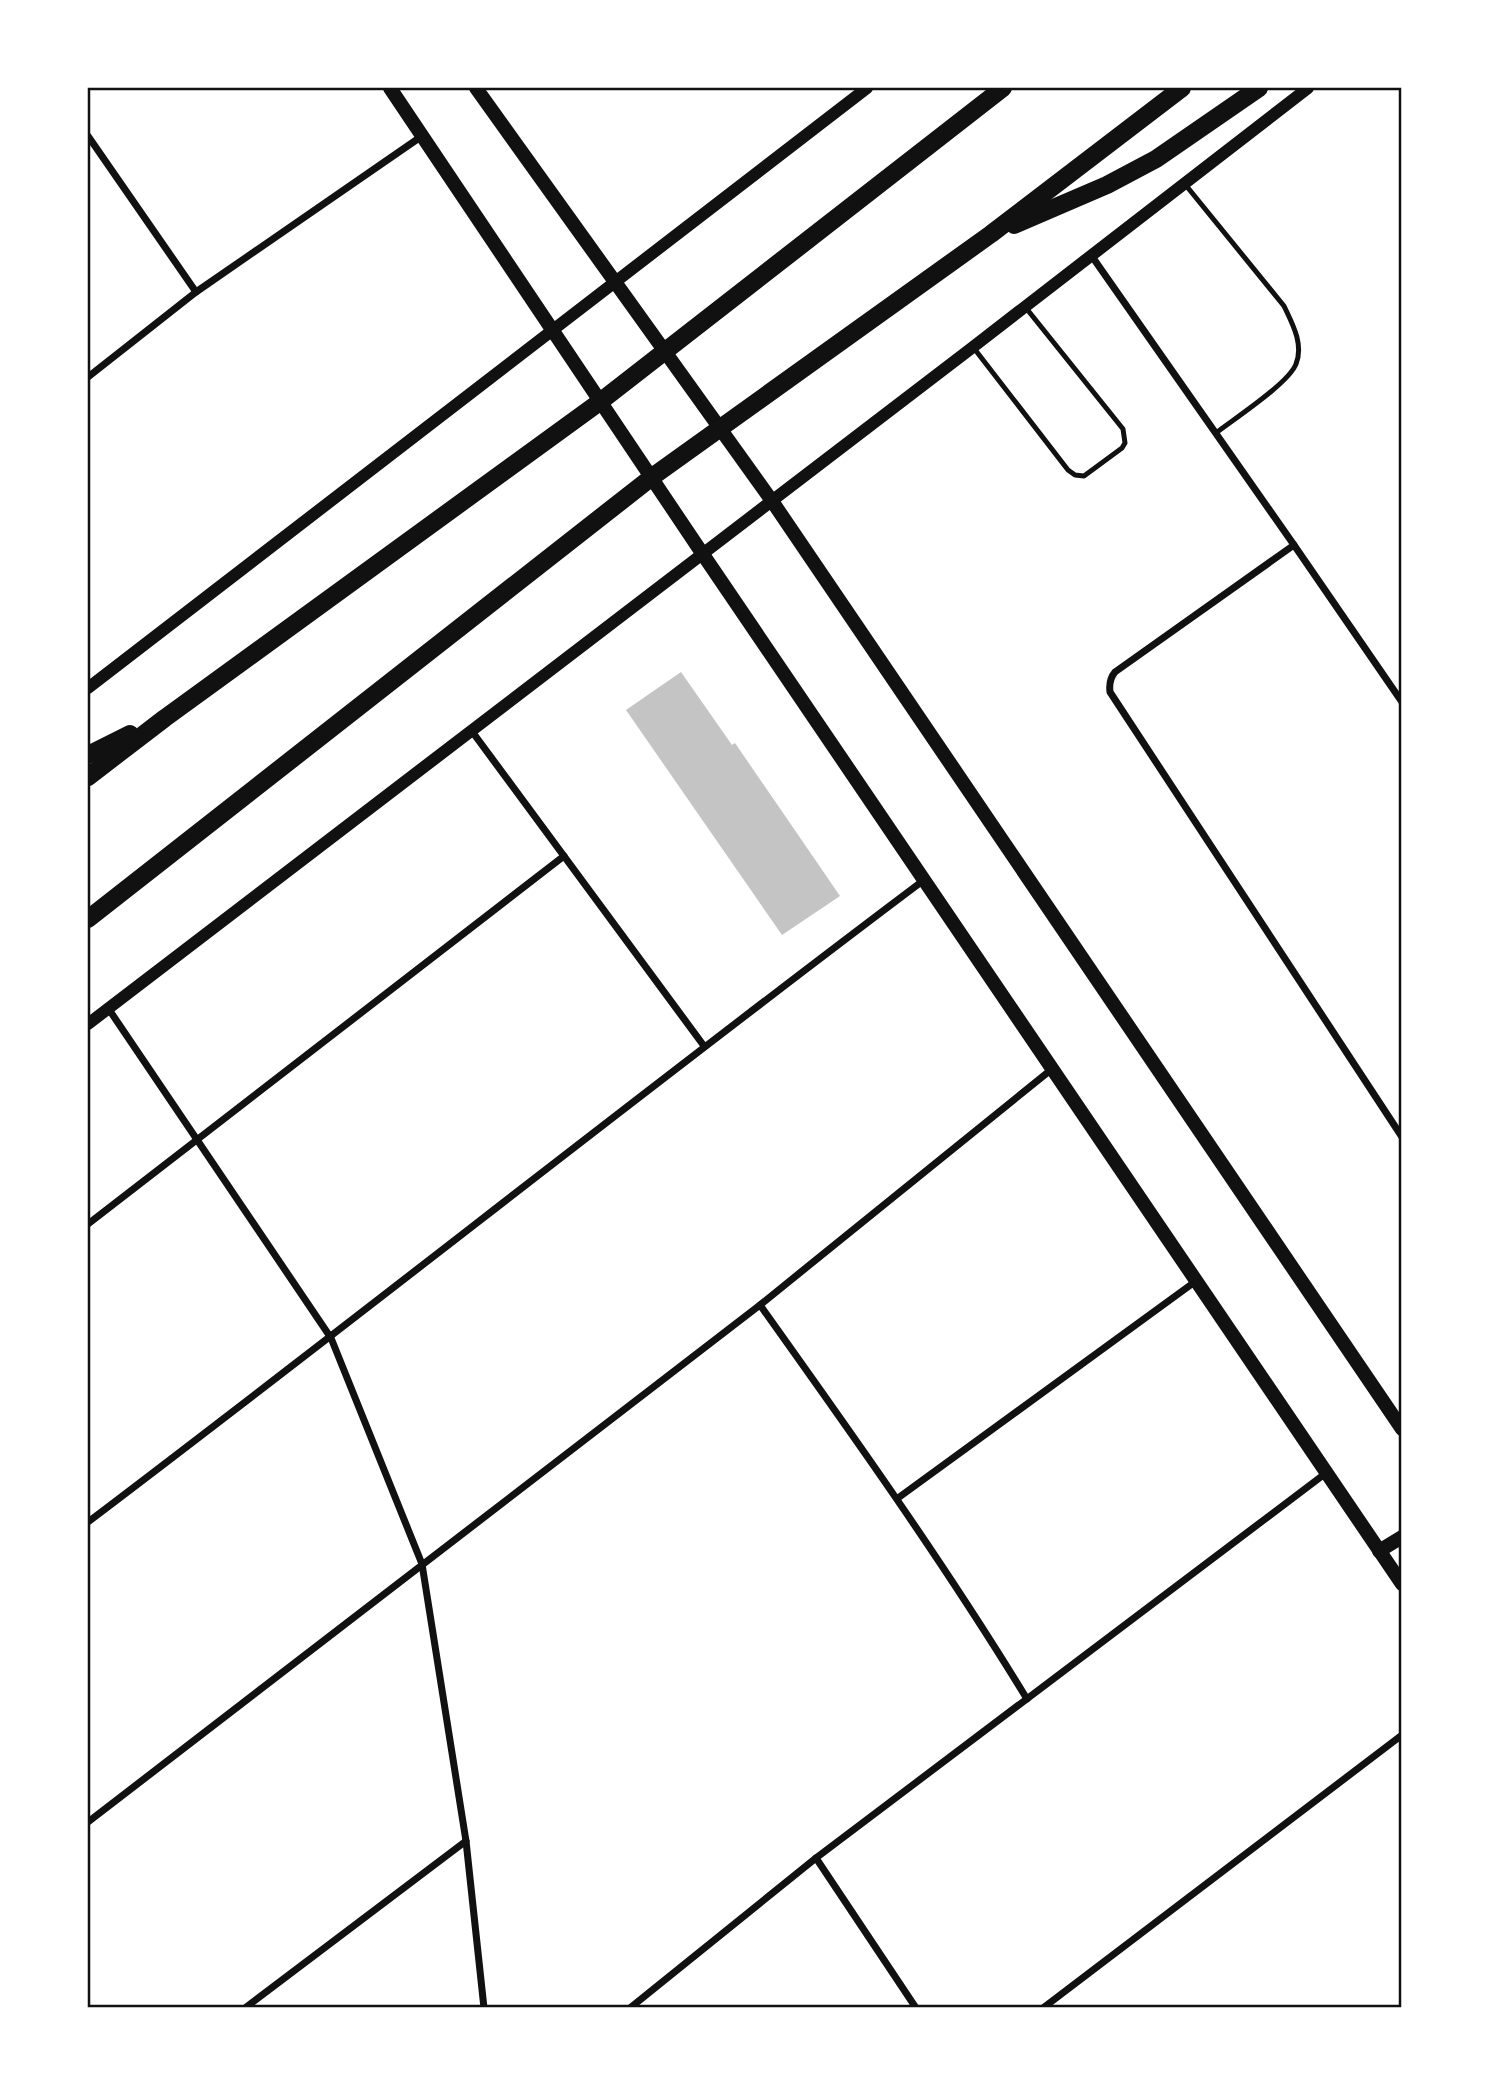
<svg xmlns="http://www.w3.org/2000/svg" width="1489" height="2095" viewBox="0 0 1489 2095" font-family="Jost,sans-serif">
<rect width="100%" height="100%" fill="#fff"/>
<path fill="#c4c4c4" d="M681,672L732,745L735,743L840,896L782,935L626,710Z"/>
<g fill="none" stroke-linecap="round" stroke-linejoin="round">
<g stroke="#111" stroke-width="5">
<path d="M1184,183L1284,306C1292,323 1304,344 1296,364C1289,383 1234,419 1216,433"/>
<path d="M973,347L1068,470L1075,475L1084,476L1122,448L1125,443L1123,429L1026,308"/>
</g>
<g stroke="#111" stroke-width="7">
<path d="M88,136L196,292"/>
<path d="M1091,255L1294,545L1402,702"/>
<path d="M88,377L196,292L422,136"/>
<path d="M1294,545L1115,672C1110,678 1109,684 1110,692L1402,1137"/>
<path d="M471,730L704,1046"/>
<path d="M108,1008L331,1338L422,1564L466,1841L484,2008"/>
<path d="M88,1224L564,856"/>
<path d="M760,1305C852,1434 944,1563 1027,1699"/>
<path d="M898,1498L1196,1281"/>
<path d="M88,1522C368,1310 643,1091 924,880"/>
<path d="M88,1822L760,1305L1052,1069"/>
<path d="M816,1858L916,2008"/>
<path d="M245,2008L466,1841"/>
<path d="M630,2008L816,1858L1326,1473"/>
<path d="M1043,2008L1402,1735"/>
</g>
<g stroke="#111" stroke-width="12">
<path d="M88,688L867,88"/>
<path d="M88,1024L973,347L1308,88"/>
</g>
<g stroke="#111" stroke-width="14">
<path d="M390,88L702,553L1402,1584"/>
<path d="M476,88L772,501L1402,1429"/>
<path d="M1379,1551L1402,1537"/>
</g>
<g stroke="#111" stroke-width="18">
<path d="M1014,225L1107,185L1156,159L1259,88"/>
<path d="M88,755L130,734"/>
<path d="M88,777L165,718L601,401L1003,88"/>
<path d="M88,919L652,477L991,234L1182,88"/>
</g>
</g>
<rect width="1489" height="2095" fill="none" stroke="#ffffff" stroke-width="178"/>
<rect x="89" y="89" width="1311" height="1917" fill="none" stroke="#111" stroke-width="2.5"/>
</svg>
